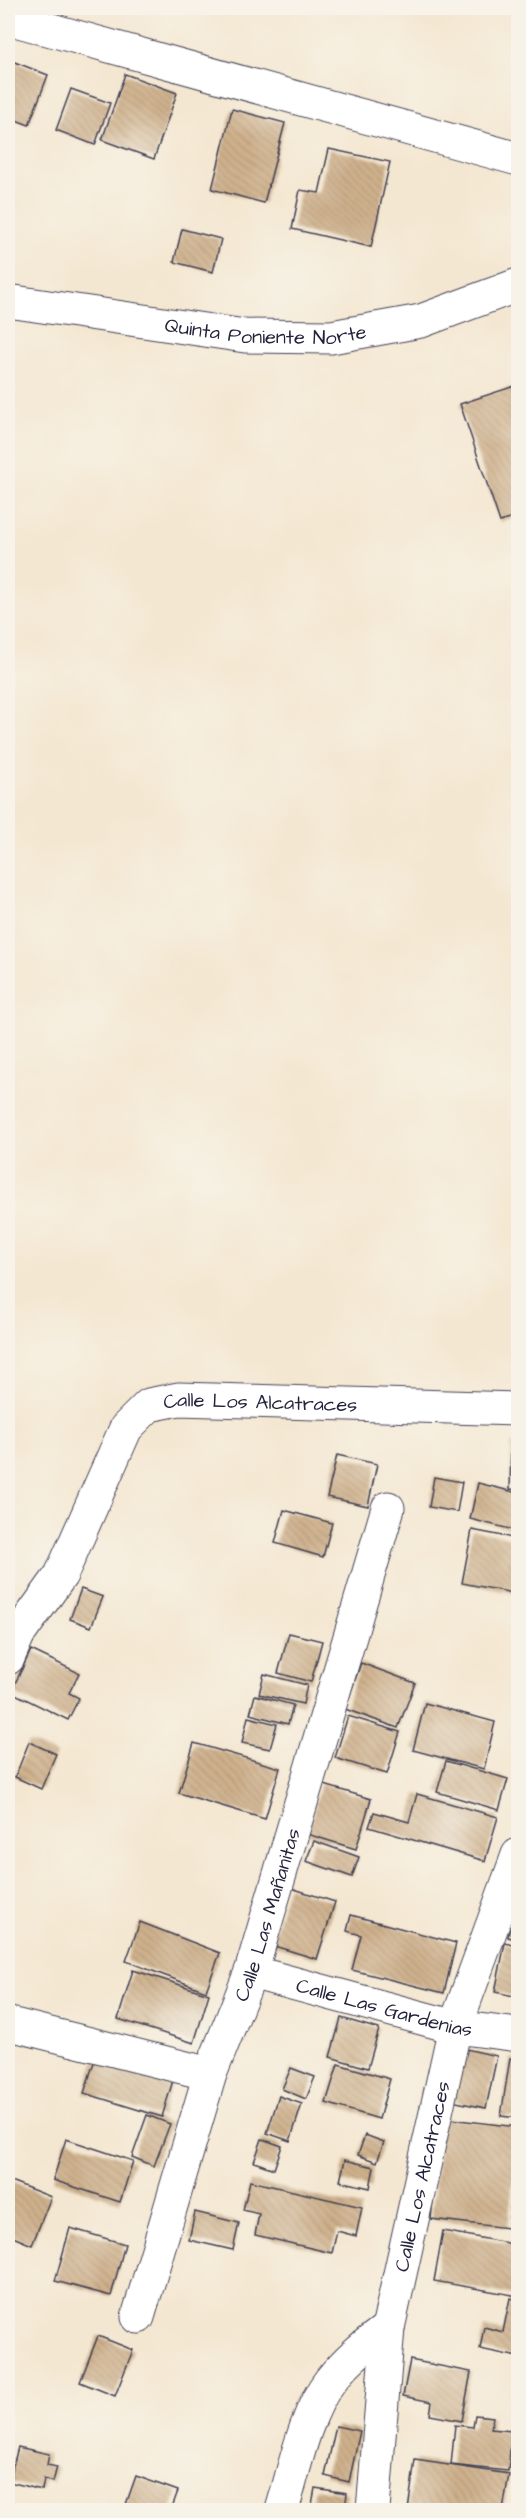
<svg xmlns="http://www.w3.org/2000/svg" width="526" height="2518" viewBox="0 0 526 2518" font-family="'Architects Daughter',sans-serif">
<defs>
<pattern id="building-back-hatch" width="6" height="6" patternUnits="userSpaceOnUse" patternTransform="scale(1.5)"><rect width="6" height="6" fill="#cfb18c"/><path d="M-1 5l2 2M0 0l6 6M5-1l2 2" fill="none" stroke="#b1987a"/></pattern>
</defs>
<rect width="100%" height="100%" fill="#f7f3e8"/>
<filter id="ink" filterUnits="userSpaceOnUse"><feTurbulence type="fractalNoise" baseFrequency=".0167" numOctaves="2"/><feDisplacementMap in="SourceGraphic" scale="12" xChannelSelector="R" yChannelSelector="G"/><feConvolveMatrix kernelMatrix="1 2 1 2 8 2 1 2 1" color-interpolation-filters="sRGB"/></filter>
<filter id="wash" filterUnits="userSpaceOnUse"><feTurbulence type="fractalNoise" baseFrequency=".008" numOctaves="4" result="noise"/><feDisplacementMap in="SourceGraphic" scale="24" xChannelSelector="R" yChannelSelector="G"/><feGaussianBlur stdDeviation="1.35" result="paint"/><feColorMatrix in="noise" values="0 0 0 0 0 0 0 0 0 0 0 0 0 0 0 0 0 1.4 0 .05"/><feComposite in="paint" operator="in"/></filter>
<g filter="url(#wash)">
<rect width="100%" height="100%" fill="#f4e7d1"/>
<g id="blocks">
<g fill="url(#building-back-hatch)">
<path d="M12,61L48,75L29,125L8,117V74Z"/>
<path d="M125,74L177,93L154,159L102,140Z"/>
<path d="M71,89L110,103L95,145L56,130Z"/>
<path d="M232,109L285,123L264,203L212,189Z"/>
<path d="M329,149L390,162L371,247L292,229L300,190L319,193Z"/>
<path d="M182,229L221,239L213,272L174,262Z"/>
<path d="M518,385V516L500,522L460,404Z"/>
<path d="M511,1444L518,1445V1490L510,1489Z"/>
<path d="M337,1455L377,1464L368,1506L327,1497Z"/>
<path d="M434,1477L462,1482L457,1512L429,1507Z"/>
<path d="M478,1483L518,1493V1531L470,1519Z"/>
<path d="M284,1510L332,1523L323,1557L275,1543Z"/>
<path d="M472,1530L518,1539V1594L462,1583Z"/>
<path d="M81,1589L103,1597L91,1627L70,1619Z"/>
<path d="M289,1633L322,1641L311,1682L278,1673Z"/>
<path d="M31,1650L79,1673L69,1693L79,1698L68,1720L11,1692Z"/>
<path d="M361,1663L415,1683L398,1728L345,1709Z"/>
<path d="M264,1674L307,1685L303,1704L259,1694Z"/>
<path d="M255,1695L293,1705L288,1724L250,1714Z"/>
<path d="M425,1703L495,1722L484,1769L413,1750Z"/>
<path d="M348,1716L400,1732L387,1774L335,1758Z"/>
<path d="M248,1717L277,1724L270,1749L242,1743Z"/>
<path d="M29,1742L56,1754L41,1789L15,1777Z"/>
<path d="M194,1743L280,1768L265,1819L179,1793Z"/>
<path d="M446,1761L508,1779L499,1810L437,1792Z"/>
<path d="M321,1784L371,1799L356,1849L307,1834Z"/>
<path d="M417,1794L498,1817L485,1861L369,1827L374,1812L409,1822Z"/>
<path d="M314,1841L359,1857L352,1877L306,1861Z"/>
<path d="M288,1887L335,1902L317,1959L271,1945Z"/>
<path d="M517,1888H518V1940L508,1937Z"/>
<path d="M351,1915L456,1943L444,1993L352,1970L361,1935L347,1931Z"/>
<path d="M140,1922L220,1953L206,1991L126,1961Z"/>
<path d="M505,1943L518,1946V1997L495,1992Z"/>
<path d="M133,1970L209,1994L194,2043L118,2019Z"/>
<path d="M341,2018L379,2029L368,2068L330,2057Z"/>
<path d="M457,2047L497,2056L486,2108L446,2100Z"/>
<path d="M97,2053L174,2077L162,2117L84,2093Z"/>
<path d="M510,2058L518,2059V2118L501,2116Z"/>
<path d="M338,2064L390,2079L379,2119L326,2103Z"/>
<path d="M291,2068L315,2077L306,2099L282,2089Z"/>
<path d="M279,2096L302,2104L290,2141L267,2133Z"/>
<path d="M147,2115L170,2124L154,2166L132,2157Z"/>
<path d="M442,2118L518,2127V2183H513L508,2228L431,2219Z"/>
<path d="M365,2135L384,2142L377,2162L358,2155Z"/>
<path d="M66,2139L133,2161L120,2202L53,2180Z"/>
<path d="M262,2139L282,2146L274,2169L254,2162Z"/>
<path d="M345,2160L374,2167L370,2188L340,2181Z"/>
<path d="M8,2180L51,2197L32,2245L8,2235Z"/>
<path d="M250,2181L362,2207L356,2236L337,2231L332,2253L255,2235L259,2214L243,2210Z"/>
<path d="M195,2212L239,2223L233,2250L189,2240Z"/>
<path d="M70,2228L125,2244L111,2296L55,2281Z"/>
<path d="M443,2231L518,2245V2296L434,2281Z"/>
<path d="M510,2298L518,2300V2357L480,2349L484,2327L503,2332Z"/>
<path d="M98,2336L133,2350L115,2396L80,2382Z"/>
<path d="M410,2360L471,2372L462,2421L430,2415L432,2402L403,2396Z"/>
<path d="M475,2415L493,2417L491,2429L512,2431L508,2471L451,2465L455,2425L473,2427Z"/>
<path d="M336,2426L360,2431L349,2482L325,2476Z"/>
<path d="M18,2447L49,2454L47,2465L57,2467L53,2482L44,2479L42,2490L9,2482Z"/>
<path d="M415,2460L509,2474L503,2510H408Z"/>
<path d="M136,2476L178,2491L171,2510H124Z"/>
<path d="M315,2488L347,2493L345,2510H311Z"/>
</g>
</g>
</g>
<g filter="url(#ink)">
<use href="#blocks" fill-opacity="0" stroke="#424052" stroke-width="1.5"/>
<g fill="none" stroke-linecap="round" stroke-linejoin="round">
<defs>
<g id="minor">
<path d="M8,18L518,159"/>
<path id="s1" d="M8,301L245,336L331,337L421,321L518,285"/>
<path id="s2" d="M8,1658L18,1635L61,1575L126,1428L149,1405L179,1399L518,1409"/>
<path id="s3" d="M251,1972L455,2027L518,2035"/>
<path d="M10,2024L210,2074"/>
<path id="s4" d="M138,2317L210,2074L251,1972L388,1508"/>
<path d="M282,2510C294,2471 305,2413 330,2381C347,2359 366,2344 388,2328"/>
<path id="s5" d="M373,2510L388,2328L455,2027L518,1855"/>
</g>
</defs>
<use href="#minor" stroke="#424052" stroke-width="35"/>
<use href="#minor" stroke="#fff" stroke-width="33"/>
</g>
</g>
<g text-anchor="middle" stroke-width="4.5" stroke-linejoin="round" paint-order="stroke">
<g font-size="20" fill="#22223b" stroke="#f7f3e8">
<text dy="7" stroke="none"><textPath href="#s1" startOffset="260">Quinta Poniente Norte</textPath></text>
<text dy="7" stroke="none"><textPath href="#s2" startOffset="404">Calle Los Alcatraces</textPath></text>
<text dy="7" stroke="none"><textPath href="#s4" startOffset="423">Calle Las Mañanitas</textPath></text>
<text dy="7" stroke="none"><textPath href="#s3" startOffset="138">Calle Las Gardenias</textPath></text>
<text dy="7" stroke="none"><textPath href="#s5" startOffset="338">Calle Los Alcatraces</textPath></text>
</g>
</g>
<rect width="526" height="2518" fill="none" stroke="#f7f3e8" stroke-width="30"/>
</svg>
